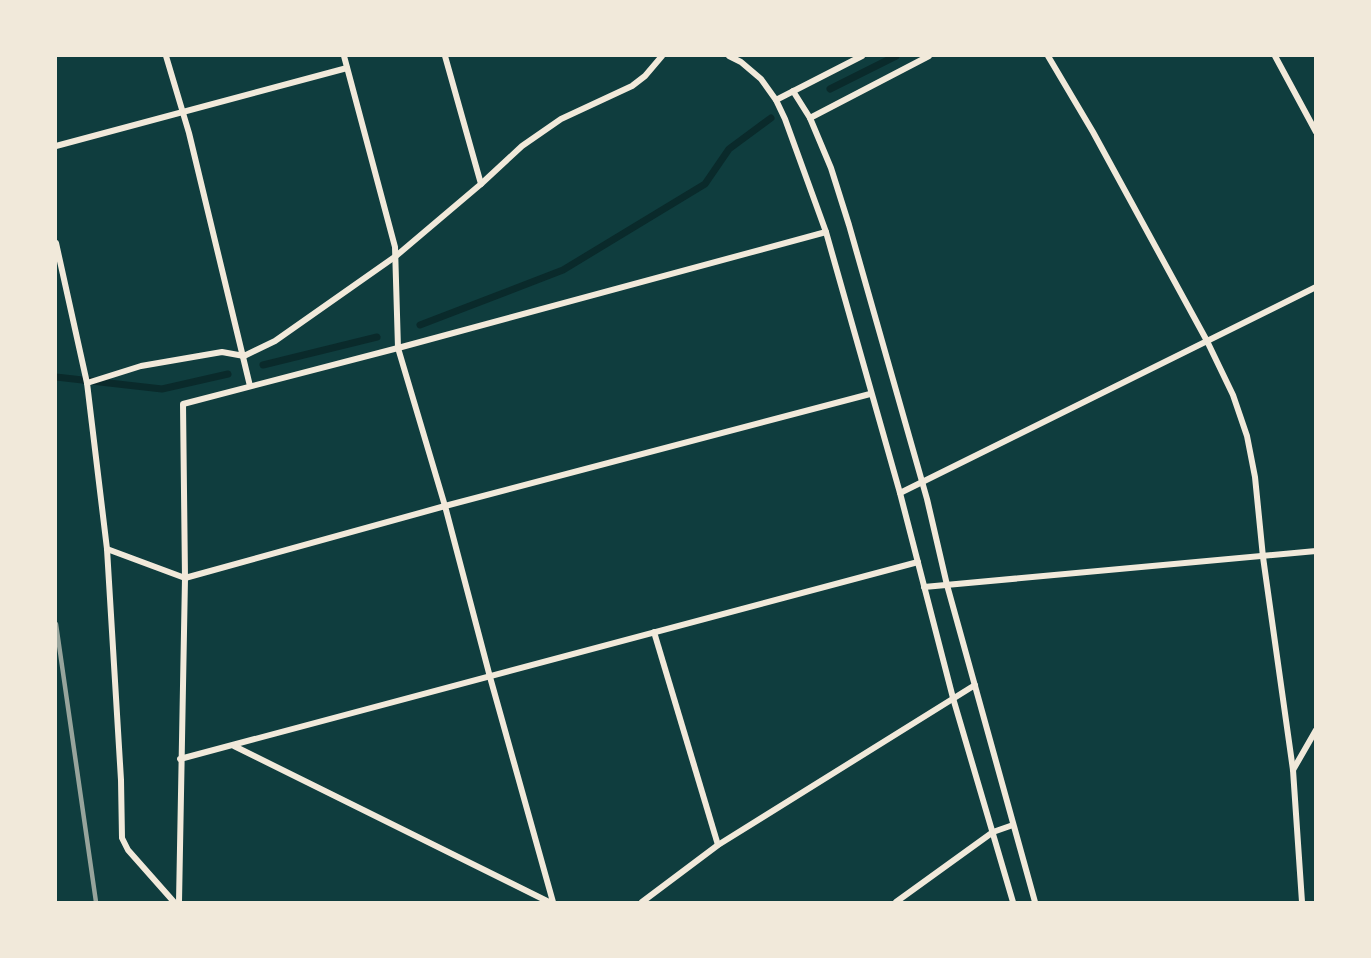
<svg xmlns="http://www.w3.org/2000/svg" width="1371" height="958" viewBox="0 0 1371 958" font-family="Ubuntu,sans-serif">
<rect width="100%" height="100%" fill="#0f3d3e"/>
<g fill="none" stroke-linecap="round" stroke-linejoin="round">
<g stroke="#0a2a2b" stroke-width="7">
<path d="M830,89L896,56"/>
<path d="M420,325L563,270L705,184L729,149L771,118"/>
<path d="M263,365L377,337"/>
<path d="M56,377L162,389L228,374"/>
</g>
<g stroke="#f1e9da" stroke-width="6">
<path d="M166,56L189,133L250,386"/>
<path d="M344,56L395,247L398,348L445,506L490,677L553,902"/>
<path d="M729,56L741,62L761,79L776,100L785,119L826,232L900,493L953,698L1013,902"/>
<path d="M1048,56L1093,132L1207,341L1233,395L1247,436L1255,477L1263,557L1293,770L1302,902"/>
<path d="M1275,56L1316,132"/>
<path d="M793,91L810,118L831,168L849,225L927,499L947,585L1035,902"/>
<path d="M776,100L862,56"/>
<path d="M810,118L929,56"/>
<path d="M56,146L347,68"/>
<path d="M481,184L522,146L561,119L632,86L645,76L662,56"/>
<path d="M56,243L87,383L107,549L121,780L122,838L128,850L174,902"/>
<path d="M87,383L141,366L222,352L244,356L275,341L396,256L481,184L445,56"/>
<path d="M900,493L1316,287"/>
<path d="M107,549L185,578L445,506L870,394"/>
<path d="M924,587L1316,551"/>
<path d="M654,632L718,845"/>
<path d="M234,746L549,902"/>
<path d="M180,759L918,562"/>
<path d="M1293,770L1316,730"/>
<path d="M179,902L185,578L183,404L398,348L826,232"/>
<path d="M642,902L718,845L975,685"/>
<path d="M896,902L993,832L1013,825"/>
</g>
<path stroke="#97a49c" stroke-width="4.5" d="M56,624L96,902"/>
</g>
<rect width="1371" height="958" fill="none" stroke="#f1e9da" stroke-width="114"/>
</svg>
